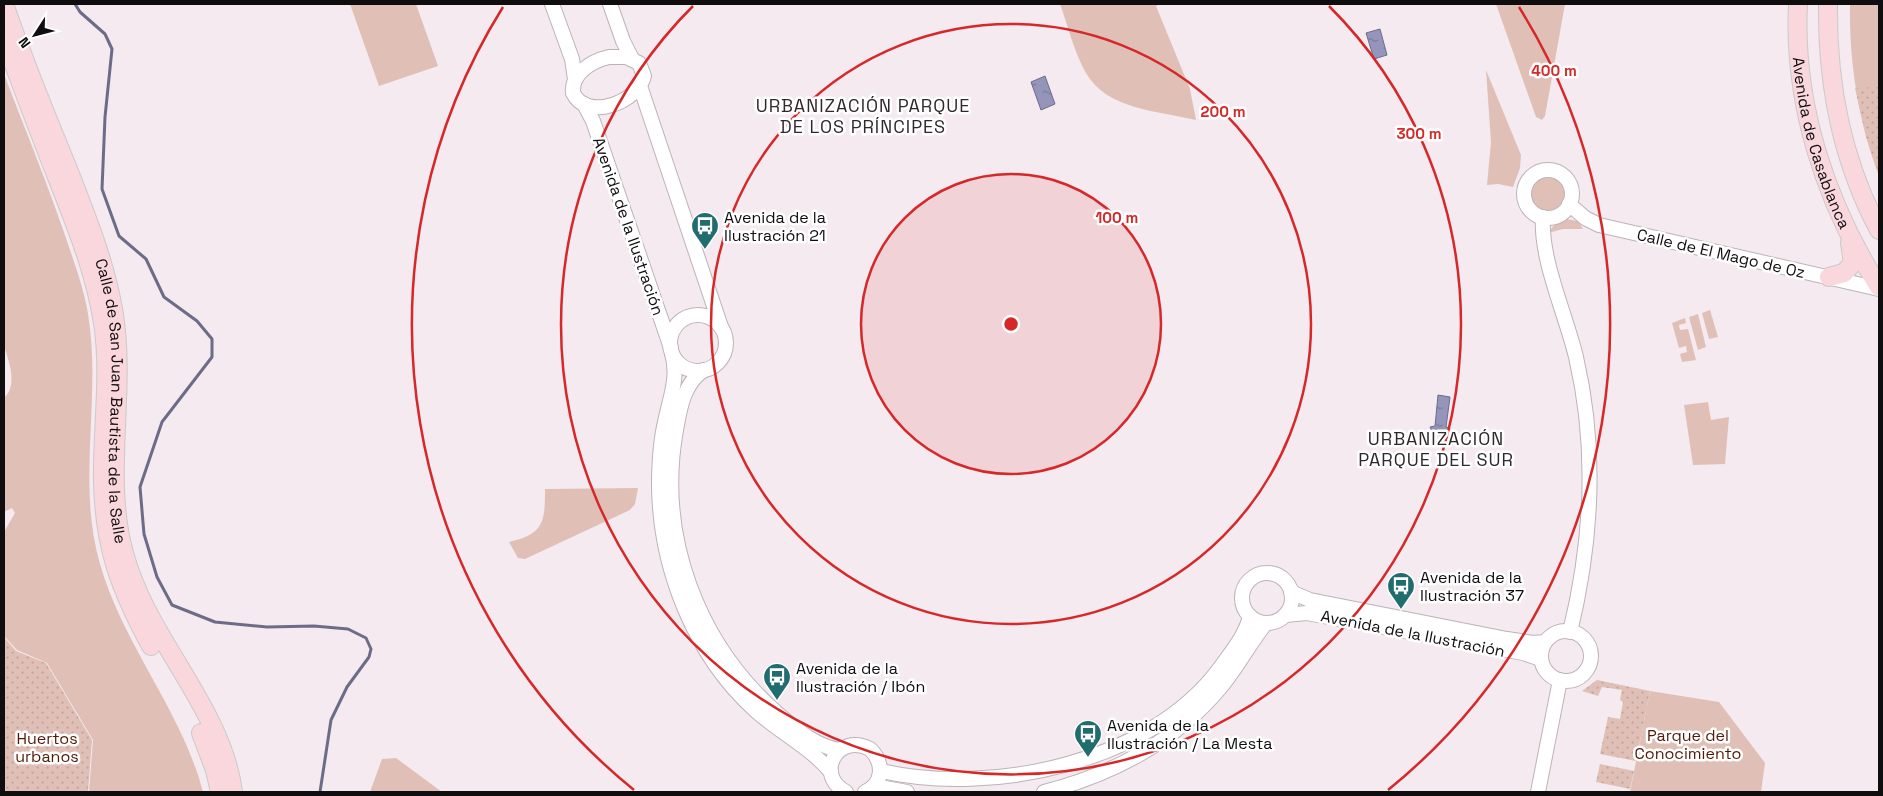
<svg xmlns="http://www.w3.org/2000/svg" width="1883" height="796" viewBox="0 0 1883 796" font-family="'Space Grotesk',sans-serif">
<defs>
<pattern id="garden-dots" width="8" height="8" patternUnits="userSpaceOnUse" patternTransform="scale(1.25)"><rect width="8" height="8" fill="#e0c0b6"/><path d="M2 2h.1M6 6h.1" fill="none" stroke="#bfa49b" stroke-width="1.8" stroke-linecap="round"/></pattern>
<pattern id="water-ripples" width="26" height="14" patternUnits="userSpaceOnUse" patternTransform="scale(1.25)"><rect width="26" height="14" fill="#9595bc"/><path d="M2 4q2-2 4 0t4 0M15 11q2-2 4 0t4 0" fill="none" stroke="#787897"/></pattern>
</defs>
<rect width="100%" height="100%" fill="#f4eaf0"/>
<g fill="#e0c0b6">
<path d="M350,4H416L438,66L379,86Z"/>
<path d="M1060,4H1161L1156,6L1190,89L1196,120C1159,111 1107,110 1086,73C1074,52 1068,26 1060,4Z"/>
<path d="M1496,4H1565L1545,116L1542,120L1536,117Z"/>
<path d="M1850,4H1879V176C1858,120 1849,63 1850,4Z"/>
<path d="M1486,70L1521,155L1520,168L1513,187L1498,184L1487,185L1491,142Z"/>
<path d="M4,74C25,129 48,185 67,241C75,265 84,289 88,314C102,397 76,482 100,564C123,645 182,711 203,792H89L93,740L47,663L17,650L4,636V532L15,513L12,508L4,512V398C18,386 9,361 4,346Z"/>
<circle cx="1548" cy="194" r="18"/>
<path d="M1566,219L1578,221L1583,229H1563L1548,233L1555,224Z"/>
<path d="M1710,310L1718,337L1709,339L1702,313Z"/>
<path d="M1698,314L1706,347L1698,350L1689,317Z"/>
<path d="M1685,318L1686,323L1679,325L1680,330L1688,329L1696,360L1682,362L1680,354L1687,352L1686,346L1679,348L1672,323Z"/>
<path d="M1708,402L1711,420L1729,417L1725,464L1693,465L1684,405Z"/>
<path d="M638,488L635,504L630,510L525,559L518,558L509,542C544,534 545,522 545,489Z"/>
<path d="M1650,691L1719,702L1765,763L1761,792H1630Z"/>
<path d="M396,758L442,792H370L382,759Z"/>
</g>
<g fill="url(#garden-dots)">
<path d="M1879,87V176L1866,137L1855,88Z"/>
<path d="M4,637L16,651L46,663L92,740L88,792H4Z"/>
<path d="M1597,680L1650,691L1636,761L1600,754L1608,717L1620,719L1623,702L1620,700L1622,690L1602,687L1598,696L1582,691Z"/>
<path d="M1600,764L1634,771L1630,789L1596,782Z"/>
</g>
<g fill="url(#water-ripples)" stroke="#6d6c88">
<path d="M1380,29L1387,55L1374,59L1366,33Z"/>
<path d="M1045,76L1055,104L1041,110L1031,82Z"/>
<path d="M1438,395L1450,397L1446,427L1450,428L1447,434L1441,436L1433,433L1430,427L1435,426Z"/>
</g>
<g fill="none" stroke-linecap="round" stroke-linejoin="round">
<path stroke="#6d6c88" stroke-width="3" d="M75,4L80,12L105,34L112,49L105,117L102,189L119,236L146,259L164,297L197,321L212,339V357L162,422L140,487L144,534L157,577L172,605L215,622L267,627L314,626L348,629L366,638L371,649L369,657L347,687L331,720L320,792"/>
<defs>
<g id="minor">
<path d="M552,4L572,59L575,79"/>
<path d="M610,4L623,41L632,59"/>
<path d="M609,57H626L639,63L644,76C638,102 587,122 573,93C571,73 592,61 609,57Z"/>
<path d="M640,86L721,327"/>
<path d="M584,104L593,121L671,348"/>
<circle cx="1548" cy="194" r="24"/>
<path d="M1569,204L1585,218L1599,225L1879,289"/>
<path d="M1543,217C1540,259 1566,315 1576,357C1597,447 1592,542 1570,632"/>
<circle cx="698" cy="343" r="28"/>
<path d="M672,353C679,378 670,397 665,422C660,443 659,465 659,486C660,568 694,655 755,710C779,732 810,747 831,772"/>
<path d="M704,370C684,383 680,407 676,430C657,536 697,643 778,714C796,729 815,746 839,750"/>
<circle cx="1267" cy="598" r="25"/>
<path d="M1291,592L1310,600L1507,639L1533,643L1545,642"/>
<path d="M1285,615L1307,613L1523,653L1541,659"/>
<circle cx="1566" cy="656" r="25"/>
<path d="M881,771C992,796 1150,763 1220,668C1231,652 1246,635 1250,616"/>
<path d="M874,786L907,792"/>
<path d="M846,792C814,775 837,732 870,749C884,762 884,784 865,792"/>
<path d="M1044,792C1111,775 1175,742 1220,688C1237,668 1249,644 1266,623"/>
<path d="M1538,792L1560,680"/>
</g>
<g id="major">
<path id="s1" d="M4,4C23,58 44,111 66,164C85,213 106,263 114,315C126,393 103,478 124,553C146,638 222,706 233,792"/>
<path id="s2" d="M1798,4C1793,105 1826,203 1879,287"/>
<path d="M1828,4C1827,83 1841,159 1879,230"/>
<path d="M4,38C21,83 37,127 55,172C74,221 95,270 103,323C111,375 102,429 103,481C104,546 120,589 151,646"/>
<path d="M1829,277L1844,273L1853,263L1850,243"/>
<path d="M201,733L215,770L220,792"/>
</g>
</defs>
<use href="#minor" stroke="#bcb3b8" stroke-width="16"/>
<use href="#major" stroke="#cacaca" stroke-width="20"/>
<use href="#minor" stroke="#fff" stroke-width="14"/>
<use href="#major" stroke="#f9d7dc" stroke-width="18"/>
</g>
<circle cx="1011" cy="324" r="150" fill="#d62828" fill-opacity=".12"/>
<g fill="none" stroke="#d62828" stroke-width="2.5">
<circle cx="1011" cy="324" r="150"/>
<circle cx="1011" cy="324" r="300"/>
<path d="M1329 6A450 450 0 1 1 693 6"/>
<path d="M634 790A599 599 0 0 1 503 7M1519 7A599 599 0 0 1 1388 790"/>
</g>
<defs>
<symbol id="bus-pin" viewBox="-11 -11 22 30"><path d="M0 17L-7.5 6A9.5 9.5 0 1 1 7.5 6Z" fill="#206c6f" stroke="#fff"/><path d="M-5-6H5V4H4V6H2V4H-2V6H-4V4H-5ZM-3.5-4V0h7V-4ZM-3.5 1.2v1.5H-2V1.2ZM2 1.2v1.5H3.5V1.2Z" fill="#fff"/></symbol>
</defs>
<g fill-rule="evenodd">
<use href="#bus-pin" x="689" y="210" width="32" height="43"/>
<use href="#bus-pin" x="1385" y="570" width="32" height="43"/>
<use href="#bus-pin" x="761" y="661" width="32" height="43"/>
<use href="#bus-pin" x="1072" y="718" width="32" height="43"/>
</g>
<g text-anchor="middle" stroke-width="5" stroke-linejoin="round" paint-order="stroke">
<g font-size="16" fill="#100d0f" stroke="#fff">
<text dy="6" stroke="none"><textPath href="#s2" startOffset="142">Avenida de Casablanca</textPath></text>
<text transform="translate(629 226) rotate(71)" y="6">Avenida de la Ilustración</text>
<text transform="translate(1721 253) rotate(13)" y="6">Calle de El Mago de Oz</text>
<text dy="6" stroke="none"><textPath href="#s1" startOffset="416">Calle de San Juan Bautista de la Salle</textPath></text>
<text transform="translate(1413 633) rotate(11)" y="6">Avenida de la Ilustración</text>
</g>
<g font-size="16" fill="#100d0f" stroke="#fff" text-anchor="start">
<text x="724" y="223">Avenida de la<tspan x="724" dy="18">Ilustración 21</tspan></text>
<text x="1420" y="583">Avenida de la<tspan x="1420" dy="18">Ilustración 37</tspan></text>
<text x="796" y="674">Avenida de la<tspan x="796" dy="18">Ilustración / Ibón</tspan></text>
<text x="1107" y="731">Avenida de la<tspan x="1107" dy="18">Ilustración / La Mesta</tspan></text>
</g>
<g font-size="16" fill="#511907" stroke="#fff">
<text x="1688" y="741">Parque del<tspan x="1688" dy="18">Conocimiento</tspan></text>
<text x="47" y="744">Huertos<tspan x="47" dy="18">urbanos</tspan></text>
</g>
<g font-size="18" letter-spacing="1" fill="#2f282c" stroke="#fff">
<text x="863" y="112">URBANIZACIÓN PARQUE<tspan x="863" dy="21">DE LOS PRÍNCIPES</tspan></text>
<text x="1436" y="445">URBANIZACIÓN<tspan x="1436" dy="21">PARQUE DEL SUR</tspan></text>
</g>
</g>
<circle cx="1011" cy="324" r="8" fill="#d62828" stroke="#fff" stroke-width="2.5"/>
<g font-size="15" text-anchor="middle" font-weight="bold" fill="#d62828" stroke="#fff" stroke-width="5" stroke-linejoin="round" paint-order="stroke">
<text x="1554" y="76">400 m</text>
<text x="1223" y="117">200 m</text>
<text x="1419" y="139">300 m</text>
<text x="1117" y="223">100 m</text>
</g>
<rect width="1883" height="796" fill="none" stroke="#100d0f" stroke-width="10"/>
<g transform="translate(35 35) rotate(234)" stroke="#ffffff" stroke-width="4" paint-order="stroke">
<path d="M0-4L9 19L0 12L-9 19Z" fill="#100d0f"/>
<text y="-8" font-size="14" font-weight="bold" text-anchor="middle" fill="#100d0f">N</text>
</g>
</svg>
